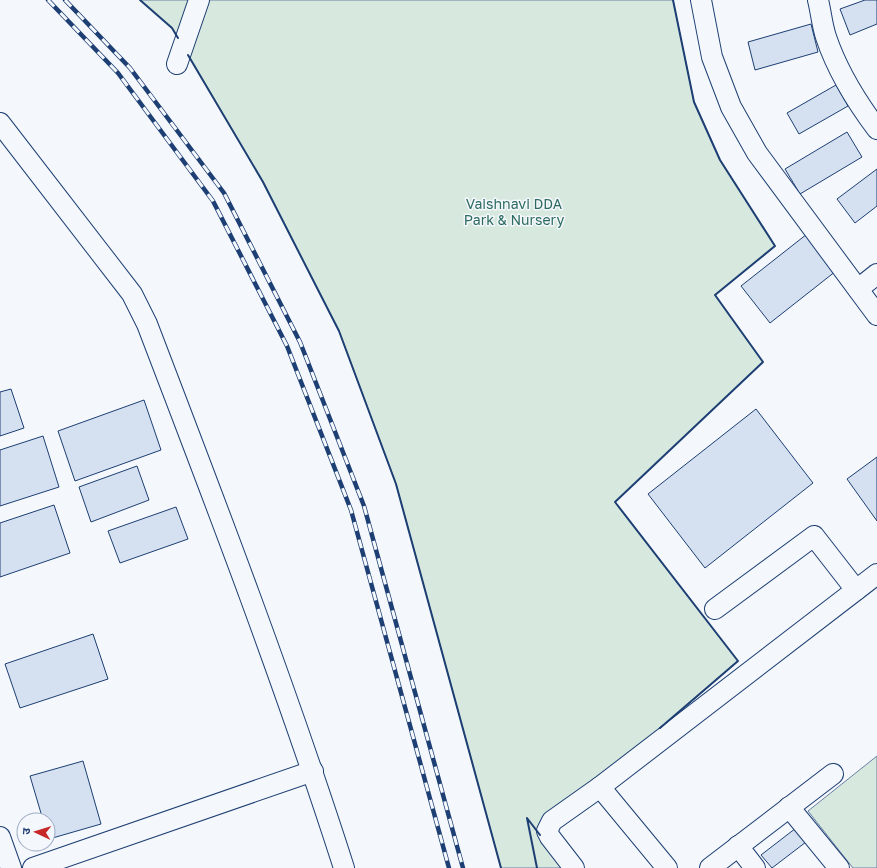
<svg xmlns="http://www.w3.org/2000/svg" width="877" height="868" viewBox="0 0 877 868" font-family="'Golos Text','Noto Sans Devanagari',sans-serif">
<rect width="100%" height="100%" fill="#f4f7fb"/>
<g fill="#d7e8df" stroke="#687fa3">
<path d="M140,0H673L694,102L720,160L775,246L715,295L763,362L615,502L738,661L550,824L581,868H501L396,484L339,331L263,182L172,28Z"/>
<path d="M877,756V868H853L808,811Z"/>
</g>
<g fill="#d5e0f0" stroke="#1d3f73">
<path d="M865,0H877V24L850,35L840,9Z"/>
<path d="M811,24L818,52L755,70L748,42Z"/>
<path d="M836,85L848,106L799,134L787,113Z"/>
<path d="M847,132L862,157L800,194L785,169Z"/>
<path d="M877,169V206L855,223L837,199Z"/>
<path d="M807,234L836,271L770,323L741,286Z"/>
<path d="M11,389L24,428L0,436V392Z"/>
<path d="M144,400L161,450L75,481L58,431Z"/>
<path d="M756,409L813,483L705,568L648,494Z"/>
<path d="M43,436L59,487L0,506V450Z"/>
<path d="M877,457V521L847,479Z"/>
<path d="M137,466L149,500L91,522L79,487Z"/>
<path d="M54,505L70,553L0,577V523Z"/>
<path d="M176,507L188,539L120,563L108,531Z"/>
<path d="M93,634L108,679L20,708L5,664Z"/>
<path d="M83,761L101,824L49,839L48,820H43L30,776Z"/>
<path d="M796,828L806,842L772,868L761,855Z"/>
</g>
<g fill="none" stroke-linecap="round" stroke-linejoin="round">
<defs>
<g id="minor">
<path d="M701,0L712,57L731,107L757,153L877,315"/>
<path d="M818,0C821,12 822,25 826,37C837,70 856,101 877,129"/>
<path d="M177,64L199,0"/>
<path d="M0,123L132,294L147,324C216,504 285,684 344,868"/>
<path d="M858,289L877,274"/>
<path d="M715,609L814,536L856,590"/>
<path d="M600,787L667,868"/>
<path d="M789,807L839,868"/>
<path d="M0,837L11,868"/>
<path d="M738,846L755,868"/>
<path d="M33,868L313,771"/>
<path d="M574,868L550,837L547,831L552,821L600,787L877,574"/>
<path d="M710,868L833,774"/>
</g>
</defs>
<use href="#minor" stroke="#1d3f73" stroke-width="22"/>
<use href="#minor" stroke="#f4f7fb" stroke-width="20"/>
<defs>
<g id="rail">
<path d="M48,0L118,73L213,201L287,346L351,510L449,868"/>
<path d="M65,0L130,68L224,193L300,342L364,506L463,868"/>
</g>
</defs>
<use href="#rail" stroke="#1d3f73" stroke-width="4.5"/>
<use href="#rail" stroke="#f4f7fb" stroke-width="3" stroke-dasharray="9" stroke-linecap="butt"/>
<g stroke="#1d3f73" stroke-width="2">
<path d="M140,0L172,28L178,38"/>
<path d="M188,55L263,182L339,331L396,484L501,868"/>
<path d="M660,728L738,661L615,502L763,362L715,295L775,246L720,160L694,102L673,0"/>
<path d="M537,868L527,818L540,835"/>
</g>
</g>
<g text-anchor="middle" stroke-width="3" stroke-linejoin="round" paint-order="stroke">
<g font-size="14" fill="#2c6c60" stroke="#f4f7fb">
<text x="514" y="209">Vaishnavi DDA<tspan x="514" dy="16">Park &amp; Nursery</tspan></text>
</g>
</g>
<g transform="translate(36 832) rotate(274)"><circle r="19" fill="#f4f7fb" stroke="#9eadc5"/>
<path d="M0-3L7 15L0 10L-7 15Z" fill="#c62828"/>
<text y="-6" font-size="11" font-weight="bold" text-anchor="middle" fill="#1d3f73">उ</text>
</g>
</svg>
